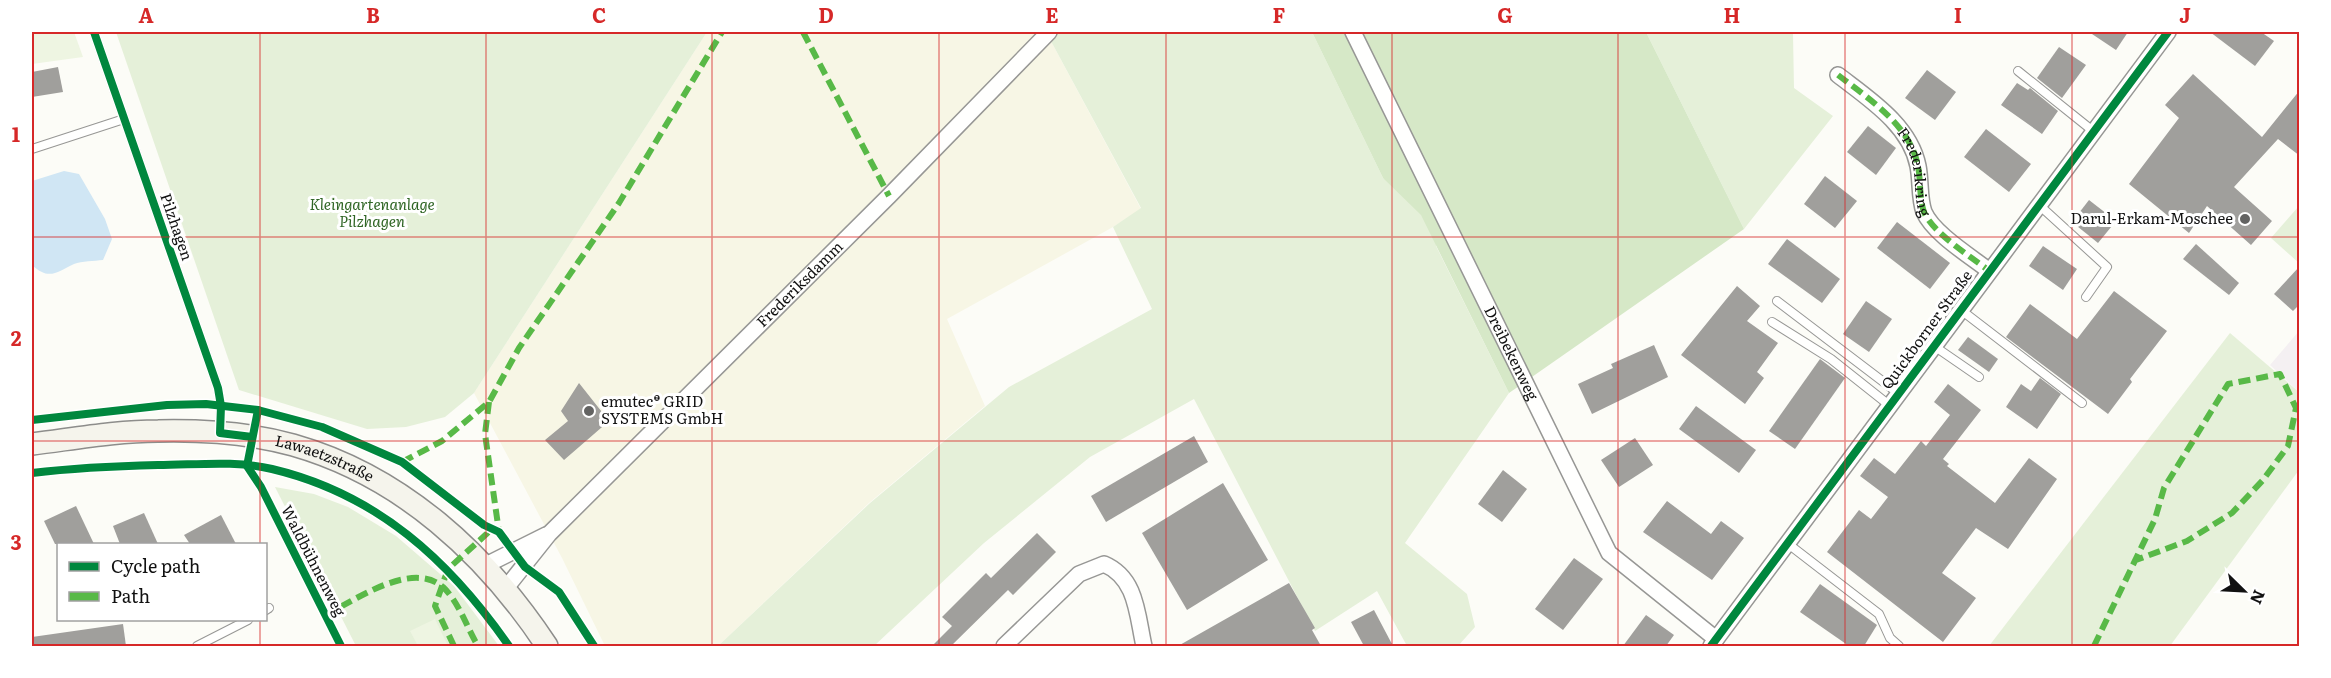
<svg xmlns="http://www.w3.org/2000/svg" width="2331" height="678" viewBox="0 0 2331 678" font-family="Literata,serif">
<rect width="100%" height="100%" fill="#fcfcf7"/>
<path fill="#f4f0f2" d="M2299,331V392L2270,365Z"/>
<path fill="#f7f6e5" d="M707,32H1046L1141,209L1113,227L947,319L985,406L869,503L718,646H605L562,558L474,393Z"/>
<g fill="#e5f0d9">
<path d="M116,32H707L474,393L445,417L406,427L367,429L239,390Z"/>
<path d="M1046,32H1312L1383,178L1437,207L1436,246L1509,393L1405,543L1467,594L1475,627L1458,646H1407L1377,591L1315,631L1194,399L1090,457L984,543L874,646H718L870,503L1009,387L1152,309L1113,227L1141,208Z"/>
<path d="M1646,32H1796L1793,34L1794,88L1833,116L1744,229Z"/>
<path d="M2299,206V263L2271,238Z"/>
<path d="M2230,333L2299,392V470L2170,646H1989Z"/>
<path d="M275,487L314,494L348,507L396,536L454,586L499,646H356Z"/>
</g>
<path fill="#d6e8c7" d="M1312,32H1646L1744,229L1509,393L1421,215L1383,178Z"/>
<g fill="#eef5e2">
<path d="M32,32H74L83,57L32,64Z"/>
<path d="M435,619L448,646H418L410,631Z"/>
</g>
<path fill="#d0e6f4" d="M64,171L79,174L105,219L112,239L103,260C94,261 82,261 74,264C57,272 49,281 32,265V181Z"/>
<g fill="#a09f9c">
<path d="M2089,32H2128L2116,50Z"/>
<path d="M2210,32H2261L2274,41L2255,66Z"/>
<path d="M2059,47L2086,65L2062,98L2037,78Z"/>
<path d="M58,67L63,92L32,97V72Z"/>
<path d="M1927,70L1956,92L1935,120L1905,98Z"/>
<path d="M2193,74L2262,137L2300,90V156L2278,139L2234,187L2272,221L2251,245L2207,206L2189,233L2129,184L2179,118L2165,105Z"/>
<path d="M2017,83L2028,90L2030,88L2058,111L2042,134L2001,105Z"/>
<path d="M1868,126L1896,148L1876,175L1847,152Z"/>
<path d="M1986,129L2031,164L2009,192L1964,157Z"/>
<path d="M1825,176L1857,201L1835,228L1804,204Z"/>
<path d="M2089,200L2116,221L2098,243L2072,222Z"/>
<path d="M1897,222L1950,263L1930,289L1877,248Z"/>
<path d="M1787,239L1840,279L1822,303L1768,264Z"/>
<path d="M2196,244L2239,283L2229,295L2183,259Z"/>
<path d="M2043,246L2077,269L2063,290L2029,266Z"/>
<path d="M2300,266V304L2293,311L2274,294Z"/>
<path d="M1737,286L1760,306L1747,321L1778,343L1757,372L1764,378L1745,404L1681,355Z"/>
<path d="M2114,291L2167,331L2130,379L2132,382L2108,414L2006,337L2030,304L2077,339Z"/>
<path d="M1866,301L1892,319L1869,352L1843,334Z"/>
<path d="M1968,337L1998,359L1989,372L1958,350Z"/>
<path d="M1654,345L1668,377L1592,414L1578,384L1613,368L1611,364Z"/>
<path d="M1820,359L1845,378L1795,449L1769,431Z"/>
<path d="M2040,378L2061,394L2037,429L2006,407L2021,384L2031,391Z"/>
<path d="M579,383L609,421L564,460L545,440L568,421L561,411Z"/>
<path d="M1948,384L1981,410L1943,459L1949,464L1947,466L1995,503L2029,458L2057,479L2008,549L1976,528L1942,573L1976,598L1943,642L1827,552L1859,510L1871,519L1888,497L1860,476L1874,458L1895,474L1921,441L1926,446L1950,415L1934,402Z"/>
<path d="M1696,406L1756,450L1739,473L1679,429Z"/>
<path d="M1194,436L1208,462L1106,522L1091,496Z"/>
<path d="M1635,438L1653,465L1619,487L1601,460Z"/>
<path d="M1503,470L1527,489L1502,522L1478,504Z"/>
<path d="M1223,483L1268,560L1187,610L1142,533Z"/>
<path d="M1667,501L1711,534L1721,521L1744,538L1712,580L1643,532Z"/>
<path d="M76,506L94,544H55L44,521Z"/>
<path d="M144,513L158,544H120L113,526Z"/>
<path d="M221,515L236,544H190L184,535Z"/>
<path d="M1037,533L1056,552L1013,595L1008,590L951,646H932L952,626L942,617L986,573L991,578Z"/>
<path d="M1574,558L1603,579L1563,630L1535,609Z"/>
<path d="M1289,583L1315,628L1312,630L1321,646H1178Z"/>
<path d="M1820,584L1877,625L1864,646H1849L1800,612Z"/>
<path d="M1374,610L1393,646H1364L1351,622Z"/>
<path d="M1646,615L1674,635L1666,646H1623Z"/>
<path d="M123,624L126,646H32V637Z"/>
</g>
<g fill="none" stroke-linecap="round" stroke-linejoin="round">
<defs>
<g id="lane">
<path d="M94,32L218,388L221,406L220,432"/>
<path d="M2018,71L2093,131"/>
<path d="M32,149L124,119"/>
<path d="M2038,204L2107,267L2086,297"/>
<path d="M1777,301L1898,393"/>
<path d="M1961,310L2082,403"/>
<path d="M1772,322L1831,359L1889,405"/>
<path d="M1934,346L1979,377"/>
<path d="M1787,543L1879,614L1890,638L1899,646"/>
<path d="M266,610L269,608"/>
<path d="M197,646L248,620"/>
</g>
<g id="street">
<path id="s1" d="M1353,32L1609,553L1716,639"/>
<path id="s2" d="M1838,75C1869,99 1910,125 1918,166C1921,181 1919,198 1924,212C1933,233 1970,256 1988,270"/>
<path d="M486,565L546,535"/>
<path id="s3" d="M506,588L549,534L889,196L1049,32"/>
<path d="M1004,646L1079,574L1104,564C1137,578 1137,615 1144,646"/>
<path d="M1711,646L2168,32"/>
</g>
<g id="secondary">
<path id="s4" d="M32,444C73,439 116,431 158,431C202,430 250,433 293,445C402,476 486,554 547,646"/>
</g>
</defs>
<use href="#lane" stroke="#979795" stroke-width="10"/>
<use href="#street" stroke="#979795" stroke-width="18"/>
<use href="#secondary" stroke="#8d8d8b" stroke-width="24"/>
<use href="#lane" stroke="#fffffe" stroke-width="8"/>
<use href="#street" stroke="#fffffe" stroke-width="15"/>
<use href="#secondary" stroke="#f5f4ec" stroke-width="21"/>
<g stroke="#58b947" stroke-width="6" stroke-dasharray="12 6" stroke-linecap="butt">
<path d="M803,32L889,196"/>
<path d="M1838,75C1869,99 1910,125 1918,166C1921,181 1919,198 1924,212C1933,233 1970,256 1988,270"/>
<path d="M489,402L485,434L499,532"/>
<path d="M402,462L442,441L489,402L519,348L619,203L722,32"/>
<path d="M325,615C356,600 411,560 443,587C459,602 467,628 478,646"/>
<path d="M454,646L435,606L448,569L492,529"/>
<path d="M2094,646L2155,519L2164,488L2228,384L2280,374L2296,408L2288,446L2263,480L2232,513L2187,541L2136,560"/>
</g>
<defs>
<g id="cycleway">
<path d="M94,32L218,388L221,406L220,433L252,437"/>
<path d="M258,410L247,466L261,487L341,646"/>
<path d="M32,420L167,405L206,404L258,410L322,427L402,462L484,525L499,532L525,567L559,592L594,646"/>
<path d="M32,473C74,468 115,466 158,465C195,465 235,460 272,469C377,494 449,560 509,646"/>
<path d="M1711,646L2168,32"/>
</g>
</defs>
<use href="#cycleway" stroke="#fff" stroke-width="11"/>
<use href="#cycleway" stroke="#00873e" stroke-width="8"/>
</g>
<path fill="none" stroke="#d62828" stroke-width="1.5" stroke-opacity="0.55" d="M260,32V544M486,32V646M712,32V646M939,32V646M1166,32V646M1392,32V646M1618,32V646M1845,32V646M2072,32V646M32,237H2300M32,441H2300M260,620V646"/>
<g fill="#636362" stroke="#fff" stroke-width="2">
<circle cx="2245" cy="219" r="6"/>
<circle cx="589" cy="411" r="6"/>
</g>
<g text-anchor="middle" stroke-width="6" stroke-linejoin="round" paint-order="stroke">
<g font-size="15" fill="#111" stroke="#fff">
<text dy="5" stroke="none"><textPath href="#s2" startOffset="129">Frederikring</textPath></text>
<text transform="translate(176 227) rotate(71)" y="5">Pilzhagen</text>
<text dy="5" stroke="none"><textPath href="#s3" startOffset="423">Frederiksdamm</textPath></text>
<text transform="translate(1927 330) rotate(-54)" y="5">Quickborner Straße</text>
<text dy="5" stroke="none"><textPath href="#s1" startOffset="358">Dreibekenweg</textPath></text>
<text dy="5" stroke="none"><textPath href="#s4" startOffset="297">Lawaetzstraße</textPath></text>
<text transform="translate(313 561) rotate(63)" y="5">Waldbühnenweg</text>
</g>
<g font-size="15" font-style="italic" fill="#2f6524" stroke="#fff">
<text x="372" y="210">Kleingartenanlage<tspan x="372" dy="17">Pilzhagen</tspan></text>
</g>
<g font-size="15" fill="#111" stroke="#fff" text-anchor="end">
<text x="2233" y="224">Darul-Erkam-Moschee</text>
<text x="601" y="407" text-anchor="start">emutec® GRID<tspan x="601" dy="17">SYSTEMS GmbH</tspan></text>
</g>
</g>
<rect width="2331" height="678" fill="none" stroke="#ffffff" stroke-width="66"/>
<rect x="57" y="543" width="210" height="78" fill="#ffffff" stroke="#a0a0a0" stroke-width="1.5"/>
<rect x="69" y="562" width="30" height="9" fill="#00873e" stroke="#a0a0a0" stroke-width="1.5"/>
<text x="111" y="573" font-size="18" fill="#111111">Cycle path</text>
<rect x="69" y="592" width="30" height="9" fill="#58b947" stroke="#a0a0a0" stroke-width="1.5"/>
<text x="111" y="603" font-size="18" fill="#111111">Path</text>
<g transform="translate(2244 591) rotate(114)" stroke="#ffffff" stroke-width="4.5" paint-order="stroke">
<path d="M0-4.5L10 22L0 15L-10 22Z" fill="#111111"/>
<text y="-9" font-size="16" font-weight="bold" text-anchor="middle" fill="#111111">N</text>
</g>
<rect x="33" y="33" width="2265" height="612" fill="none" stroke="#d62828" stroke-width="2"/>
<g font-size="20" text-anchor="middle" font-weight="bold" fill="#d62828">
<text x="146" y="23">A</text>
<text x="373" y="23">B</text>
<text x="599" y="23">C</text>
<text x="826" y="23">D</text>
<text x="1052" y="23">E</text>
<text x="1279" y="23">F</text>
<text x="1505" y="23">G</text>
<text x="1732" y="23">H</text>
<text x="1958" y="23">I</text>
<text x="2185" y="23">J</text>
<text x="16" y="142">1</text>
<text x="16" y="346">2</text>
<text x="16" y="550">3</text>
</g>
</svg>
